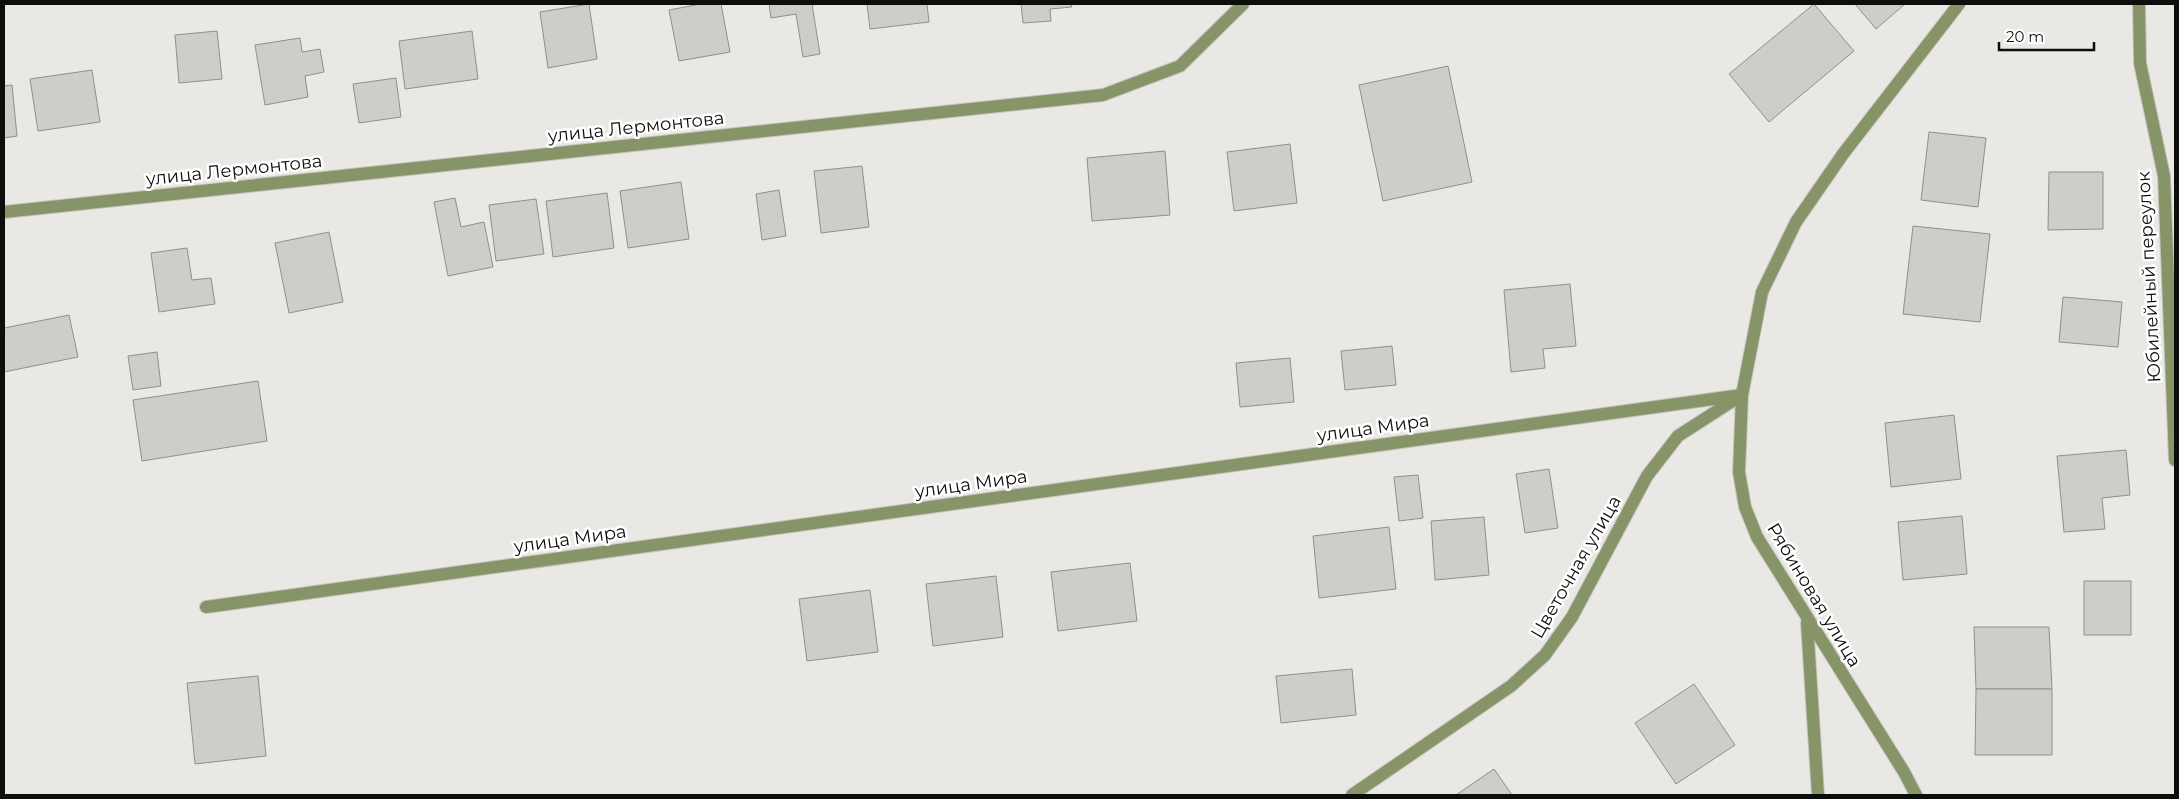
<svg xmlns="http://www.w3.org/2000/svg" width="2179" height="799" viewBox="0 0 2179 799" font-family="Montserrat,sans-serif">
<rect width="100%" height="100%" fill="#e9e8e4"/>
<g fill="#cecdca" stroke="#908f8c">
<path d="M589,4L597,59L548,68L540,12Z"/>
<path d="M701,4H721L730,52L679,61L669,10Z"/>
<path d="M769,4H812L820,54L803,57L796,14L771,18Z"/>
<path d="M867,4H927L929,22L870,29Z"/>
<path d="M1021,4H1071L1072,7L1050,9L1051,21L1023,23Z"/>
<path d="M1814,4L1854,51L1769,122L1729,74Z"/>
<path d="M1855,4H1905L1876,29Z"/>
<path d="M217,31L222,79L179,83L175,35Z"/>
<path d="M472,31L478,79L405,89L399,41Z"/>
<path d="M300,38L302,52L320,49L324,72L305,76L308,97L265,105L255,45Z"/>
<path d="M1448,66L1472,182L1383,201L1359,85Z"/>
<path d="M92,70L100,122L38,131L30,79Z"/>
<path d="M396,78L401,117L359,123L353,84Z"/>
<path d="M12,85L17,136L4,138V86Z"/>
<path d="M1929,132L1986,138L1978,207L1921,200Z"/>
<path d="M1290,144L1297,203L1234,211L1227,152Z"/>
<path d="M1165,151L1170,215L1092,221L1087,158Z"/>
<path d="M862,166L869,227L821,233L814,171Z"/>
<path d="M2049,172H2103V229L2048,230Z"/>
<path d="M681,182L689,239L628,248L620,191Z"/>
<path d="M779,190L786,236L762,240L756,194Z"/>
<path d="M607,193L614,248L553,257L546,201Z"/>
<path d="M455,198L461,227L484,222L493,267L448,276L434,202Z"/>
<path d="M536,199L544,254L496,261L489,205Z"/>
<path d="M1913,226L1990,234L1980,322L1903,314Z"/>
<path d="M329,232L343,302L289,313L275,243Z"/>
<path d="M187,248L192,280L211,278L215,304L159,312L151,253Z"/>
<path d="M1570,284L1576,346L1543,349L1545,368L1511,372L1504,290Z"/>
<path d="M2063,297L2122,302L2118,347L2059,342Z"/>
<path d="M69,315L78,357L4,372V328Z"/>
<path d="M1392,346L1396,385L1345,390L1341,351Z"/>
<path d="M157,352L161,386L133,390L128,356Z"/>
<path d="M1290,358L1294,402L1240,407L1236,363Z"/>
<path d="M258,381L267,441L142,461L133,400Z"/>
<path d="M1954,415L1961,479L1891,487L1885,423Z"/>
<path d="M2126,450L2130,495L2102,498L2105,529L2064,532L2057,456Z"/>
<path d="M1549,469L1558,528L1525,533L1516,474Z"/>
<path d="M1418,475L1423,518L1399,521L1394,477Z"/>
<path d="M1962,516L1967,574L1903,580L1898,522Z"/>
<path d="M1484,517L1489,575L1435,580L1431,521Z"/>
<path d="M1389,527L1396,589L1319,598L1313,536Z"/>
<path d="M1130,563L1137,621L1058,631L1051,572Z"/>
<path d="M996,576L1003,637L933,646L926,584Z"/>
<rect x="2084" y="581" width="47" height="54"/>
<path d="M870,590L878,652L807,661L799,599Z"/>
<path d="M1974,627H2049L2052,689H1976Z"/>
<path d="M1352,669L1356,715L1281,723L1276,676Z"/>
<path d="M258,676L266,756L195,764L187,683Z"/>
<path d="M1694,684L1735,745L1676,784L1635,723Z"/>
<path d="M1976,689H2052V755H1975Z"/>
<path d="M1494,769L1512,795H1456Z"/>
</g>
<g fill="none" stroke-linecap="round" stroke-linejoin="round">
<defs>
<g id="street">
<path d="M2139,4L2140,63L2164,176L2175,460"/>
<path d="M4,212L1103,95L1180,66L1243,4"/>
<path d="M206,607L1742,395"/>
<path d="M1807,623L1818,795"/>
<path d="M1352,795L1511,686L1545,655L1572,617L1647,476L1678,436L1737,398"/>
<path d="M1916,795L1904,772L1757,537L1745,507L1739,472L1742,395L1762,292L1796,222L1843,154L1959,4"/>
</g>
</defs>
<use href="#street" stroke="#c6c5c1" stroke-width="14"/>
<use href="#street" stroke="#879467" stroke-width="12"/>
</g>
<g text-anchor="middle" stroke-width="5" stroke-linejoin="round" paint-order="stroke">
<g font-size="18" fill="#0d0d0c" stroke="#fff">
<text transform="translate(636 127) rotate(-6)" y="6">улица Лермонтова</text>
<text transform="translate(234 170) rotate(-6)" y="6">улица Лермонтова</text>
<text transform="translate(2149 277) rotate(-93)" y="6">Юбилейный переулок</text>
<text transform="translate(1373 428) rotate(-8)" y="6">улица Мира</text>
<text transform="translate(971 484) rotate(-8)" y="6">улица Мира</text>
<text transform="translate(570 539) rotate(-8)" y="6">улица Мира</text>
<text transform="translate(1576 567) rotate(-60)" y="6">Цветочная улица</text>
<text transform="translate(1814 595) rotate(59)" y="6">Рябиновая улица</text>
</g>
</g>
<rect width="2179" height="799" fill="none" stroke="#0d0d0c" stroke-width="10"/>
<path d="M1999 42v8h95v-8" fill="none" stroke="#0d0d0c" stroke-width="2.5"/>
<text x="2006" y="42" font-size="15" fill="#0d0d0c" stroke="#ffffff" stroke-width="4" paint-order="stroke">20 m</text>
</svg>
